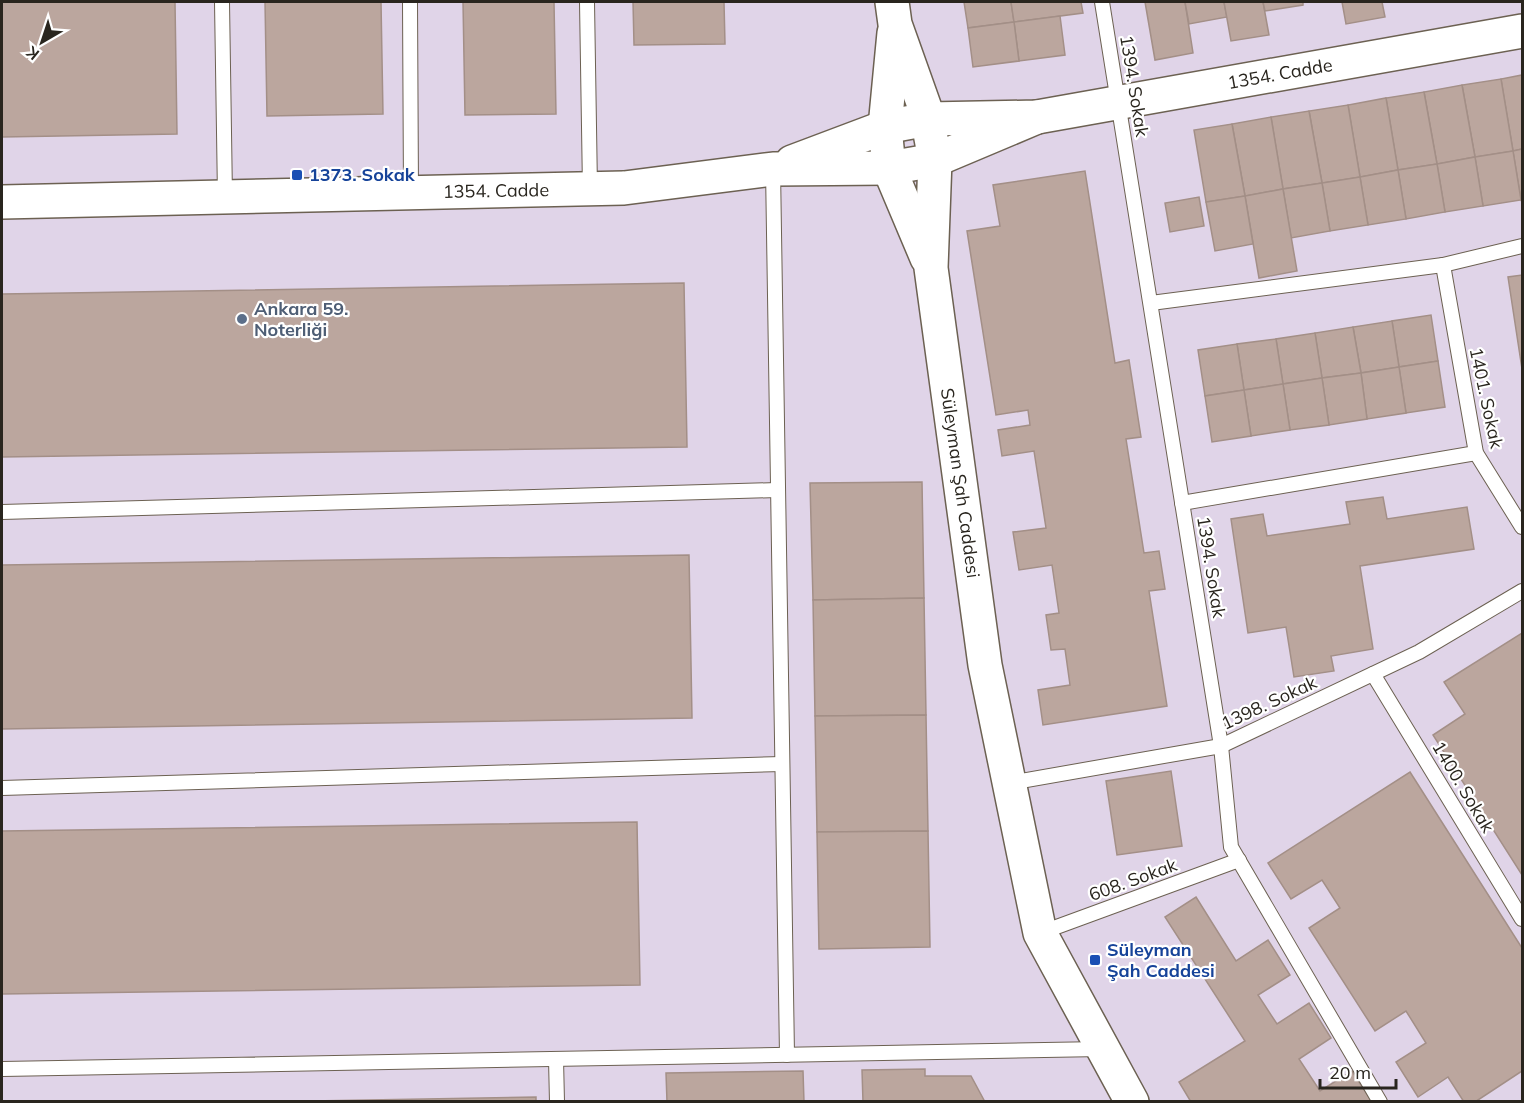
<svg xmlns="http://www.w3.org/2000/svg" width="1524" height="1103" viewBox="0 0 1524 1103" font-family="Mulish,sans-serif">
<rect width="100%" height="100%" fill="#eee1d0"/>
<rect fill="#e0d4e8" x="2" y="2" width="1520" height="1099"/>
<g fill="#bba69e" stroke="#a38f87" stroke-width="1.5">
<path d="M2,2H175L177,134L2,137Z"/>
<path d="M265,2H381L383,114L267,116Z"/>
<path d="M463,2H554L556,114L465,115Z"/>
<path d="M633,2H724L725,44L634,45Z"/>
<path d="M964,2H1011L1014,22L968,28Z"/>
<path d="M1011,2H1081L1083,13L1014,22Z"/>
<path d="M1145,2H1185L1193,53L1155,60Z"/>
<path d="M1185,2H1224L1227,17L1189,24Z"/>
<path d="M1224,2H1263L1269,35L1231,41Z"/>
<path d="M1263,2H1303V5L1265,11Z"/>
<path d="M1342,2H1382L1385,17L1346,24Z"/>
<path d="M1060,16L1065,55L1019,61L1014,22Z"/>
<path d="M1014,22L1019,61L973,67L968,28Z"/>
<path d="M1522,75V149L1513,151L1501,79Z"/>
<path d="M1501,79L1513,151L1475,157L1462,85Z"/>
<path d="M1462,85L1475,157L1437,164L1424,92Z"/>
<path d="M1424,92L1437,164L1398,170L1386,98Z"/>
<path d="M1386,98L1398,170L1360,177L1348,105Z"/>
<path d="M1348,105L1360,177L1322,183L1309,111Z"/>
<path d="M1309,111L1322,183L1283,189L1271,117Z"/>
<path d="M1271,117L1283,189L1245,196L1232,124Z"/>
<path d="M1232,124L1245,196L1206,202L1194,130Z"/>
<path d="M1522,149V199L1521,200L1513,151Z"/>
<path d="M1513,151L1521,200L1483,206L1475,157Z"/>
<path d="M1475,157L1483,206L1445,212L1437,164Z"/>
<path d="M1437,164L1445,212L1406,219L1398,170Z"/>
<path d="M1398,170L1406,219L1368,225L1360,177Z"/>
<path d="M1085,171L1115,363L1129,360L1141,437L1126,439L1144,553L1159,551L1165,589L1149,591L1167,706L1043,725L1038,690L1070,685L1065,649L1051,650L1046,615L1059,613L1052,565L1019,570L1013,532L1046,528L1034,451L1002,456L998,430L1030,425L1028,410L996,415L967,231L1000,226L993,185Z"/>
<path d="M1360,177L1368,225L1330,231L1322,183Z"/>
<path d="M1322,183L1330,231L1291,238L1283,189Z"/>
<path d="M1283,189L1297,271L1259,278L1245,196Z"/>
<path d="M1245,196L1253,244L1215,251L1206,202Z"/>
<path d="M1199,197L1204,226L1170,232L1165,203Z"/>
<path d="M1522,275V369L1508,277Z"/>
<path d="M684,283L687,447L2,457V294Z"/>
<path d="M1431,315L1438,361L1399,367L1392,321Z"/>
<path d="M1392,321L1399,367L1361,373L1353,327Z"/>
<path d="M1353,327L1361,373L1322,378L1315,333Z"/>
<path d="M1315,333L1322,378L1283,384L1276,339Z"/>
<path d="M1276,339L1283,384L1244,390L1237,344Z"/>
<path d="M1237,344L1244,390L1205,396L1198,350Z"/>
<path d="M1438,361L1445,407L1406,413L1399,367Z"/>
<path d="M1399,367L1406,413L1367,419L1361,373Z"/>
<path d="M1361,373L1367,419L1329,425L1322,378Z"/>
<path d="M1322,378L1329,425L1290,430L1283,384Z"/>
<path d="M1283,384L1290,430L1251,436L1244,390Z"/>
<path d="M1244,390L1251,436L1212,442L1205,396Z"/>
<path d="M922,482L924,598L813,600L810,483Z"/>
<path d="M1383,497L1387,519L1467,507L1474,549L1360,566L1373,649L1331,656L1334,671L1294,677L1286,627L1248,633L1231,519L1263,514L1267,536L1350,524L1346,502Z"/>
<path d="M689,555L692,718L2,729V565Z"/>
<path d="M924,598L926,715L815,716L813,600Z"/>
<path d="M1522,633V875L1433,735L1465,714L1444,682Z"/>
<path d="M926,715L928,831L817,832L815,716Z"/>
<path d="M1171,771L1182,846L1117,855L1106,781Z"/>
<path d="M1410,772L1522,948V1071L1475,1102H1464L1448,1077L1418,1097L1396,1062L1426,1043L1406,1011L1375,1031L1309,928L1340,908L1322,880L1291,899L1268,863Z"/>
<path d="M637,822L640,985L2,994V831Z"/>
<path d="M928,831L930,947L819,949L817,832Z"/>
<path d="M1196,897L1236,961L1268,940L1290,975L1258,995L1277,1024L1309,1003L1331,1038L1299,1059L1320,1091L1352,1071L1372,1102H1191L1179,1082L1245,1041L1165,917Z"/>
<path d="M925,1069V1076H971L985,1102H863L862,1070Z"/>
<path d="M803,1071L804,1102H667L666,1073Z"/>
<path d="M536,1097V1102H252Z"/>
</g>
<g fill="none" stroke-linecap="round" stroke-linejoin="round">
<defs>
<g id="lane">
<path d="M222,2L225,197"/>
<path d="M410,2L411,193"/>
<path d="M587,2L590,189"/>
<path d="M1102,2L1221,746L1231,847L1380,1102"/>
<path d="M773,169L787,1055"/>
<path d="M1443,265L1476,453L1522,527"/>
<path d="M1151,303L1443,265L1522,246"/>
<path d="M1182,503L1476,453"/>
<path d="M2,512L777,490"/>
<path d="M1373,674L1522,919"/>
<path d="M1009,783L1221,746L1419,652L1522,591"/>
<path d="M2,788L782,764"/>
<path d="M1040,933L1239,860"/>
<path d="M556,1059L557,1102"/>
<path d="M2,1069L1102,1049"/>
</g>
<g id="secondary">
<path d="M892,2L895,24L926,111L935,160L931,268L985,665L1040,933L1132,1102"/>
<path d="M894,33L885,127L889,168L927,258"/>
<path d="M792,162L885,127L928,119L1037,117L1522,31"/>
<path d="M2,202L624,188L773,169L889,168L935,160L1037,117"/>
</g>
</defs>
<use href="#lane" stroke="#6c6152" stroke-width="16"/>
<use href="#secondary" stroke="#6c6152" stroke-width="36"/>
<use href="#lane" stroke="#fff" stroke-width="14"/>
<use href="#secondary" stroke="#fff" stroke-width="33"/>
</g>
<g fill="#1a4fb4" stroke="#fff" stroke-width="2">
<rect x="291" y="169" width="12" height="12" rx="3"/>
<rect x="1089" y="954" width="12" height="12" rx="3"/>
</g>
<circle fill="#5c6f8a" stroke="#fff" stroke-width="2" cx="242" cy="319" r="6"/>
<g text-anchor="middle" stroke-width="4.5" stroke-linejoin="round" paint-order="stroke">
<g font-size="18" fill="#29251e" stroke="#fff">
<text transform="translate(1280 74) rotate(-10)" y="6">1354. Cadde</text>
<text transform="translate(1134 86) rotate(81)" y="6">1394. Sokak</text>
<text transform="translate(496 191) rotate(-1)" y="6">1354. Cadde</text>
<text transform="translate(1486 398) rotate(78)" y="6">1401. Sokak</text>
<text transform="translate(960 483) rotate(82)" y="6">Süleyman Şah Caddesi</text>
<text transform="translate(1211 567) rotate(81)" y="6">1394. Sokak</text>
<text transform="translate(1269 703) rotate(-25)" y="6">1398. Sokak</text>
<text transform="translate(1463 787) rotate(59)" y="6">1400. Sokak</text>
<text transform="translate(1133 880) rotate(-20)" y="6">608. Sokak</text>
</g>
<g font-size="18" font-weight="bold" fill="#164399" stroke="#fff" text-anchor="start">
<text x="309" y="181">1373. Sokak</text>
<text x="1107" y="956">Süleyman<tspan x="1107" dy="21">Şah Caddesi</tspan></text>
</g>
<g font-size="18" font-weight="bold" fill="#4e5e75" stroke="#fff" text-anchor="start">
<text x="254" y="315">Ankara 59.<tspan x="254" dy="21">Noterliği</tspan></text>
</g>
</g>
<rect width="1524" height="1103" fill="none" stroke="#29251e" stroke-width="6"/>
<g transform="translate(42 42) rotate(219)" stroke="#ffffff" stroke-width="4.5" paint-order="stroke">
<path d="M0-4.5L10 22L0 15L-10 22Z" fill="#29251e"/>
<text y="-9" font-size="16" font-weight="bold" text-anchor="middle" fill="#29251e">K</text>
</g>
<path d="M1320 1079v9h76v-9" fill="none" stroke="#29251e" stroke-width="3"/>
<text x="1329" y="1079" font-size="18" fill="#29251e" stroke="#ffffff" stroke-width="4.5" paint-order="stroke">20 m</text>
</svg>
